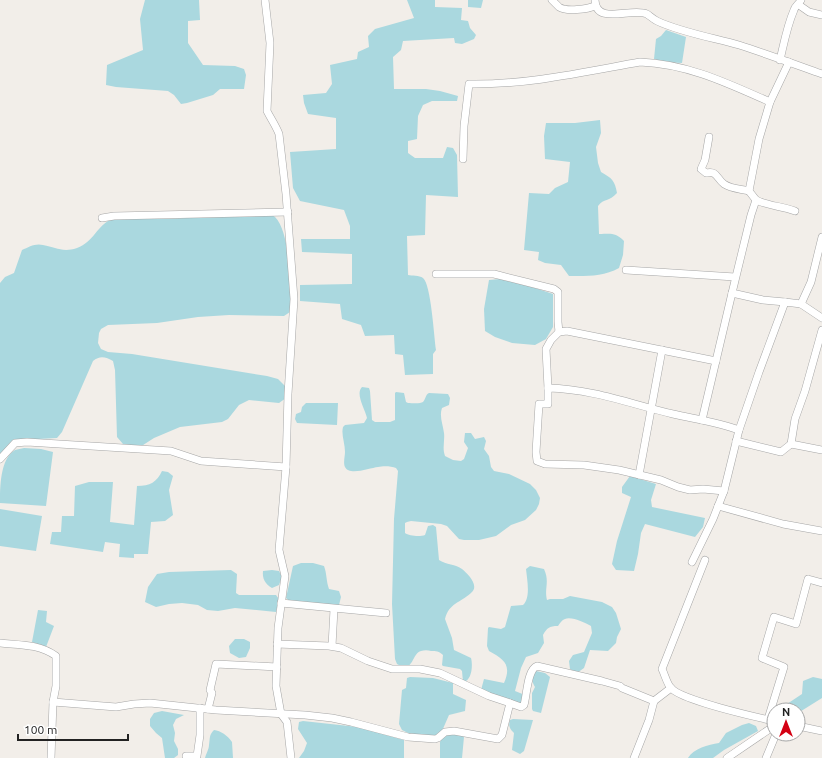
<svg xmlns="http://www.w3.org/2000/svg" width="822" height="758" viewBox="0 0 822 758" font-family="Ubuntu,sans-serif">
<rect width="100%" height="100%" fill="#f2eee9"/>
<g fill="#aad8df">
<path d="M145,0H199L200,20L188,21V43L203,65L235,66L244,69L246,75L244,89H220L213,95L187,103L181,104L174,95L168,91L116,87L106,85L107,65L143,50L140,19Z"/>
<path d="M407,0H435V7L462,8L461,20L468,21L470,28L476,35L474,39L462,44L455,43L454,38L403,41L401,50L393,57L394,89H426L440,91L458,96L457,101H432L423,105L418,116L417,139L408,141V153L415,158H443L447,147L453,148L457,155L458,197L426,195L425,235L407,236L408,275C412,276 419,275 423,278C431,284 434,337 436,350L433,354V374L405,375L403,355L395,354L394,335L365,336L361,325L342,319L340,304L300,301V285L352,284V254L302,252L301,239H350V226L344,210L300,201L293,188L290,152L336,149V118L308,114L304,103L303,95L326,93L332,84L330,65L357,59L358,52L369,47L368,36L375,29L414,18Z"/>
<path d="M468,0H483L481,8L468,7Z"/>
<path d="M666,30L686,37L682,63L664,62L654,59L656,39L661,36Z"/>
<path d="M600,120L601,133L596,147L598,163L601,172C612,178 615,181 617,193C609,202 604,198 598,206L599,234C611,234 615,232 624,241L623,255L619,268C603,277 586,276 569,276L561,265L545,263L538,260L539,252L524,250L529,193L549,194L555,188L568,182L570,162L545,159L544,136L546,123H575Z"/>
<path d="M267,214C270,215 273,215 275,217C290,232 290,282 292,303L290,312L284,316L229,315L198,317L157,323L108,325L101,329L99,333L98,343L101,349L108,352L132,354L267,376L278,379L286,387V398L279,403L249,400L239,405L228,419L222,422L180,427L154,438L140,447L123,444L117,437L115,370L113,361C106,357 100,355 93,361L62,432L57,438L19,440L0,455V283L5,277L14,273L22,250C29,247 35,243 43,245C56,247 62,253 77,248C94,242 97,225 112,219H165Z"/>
<path d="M500,279L532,287L553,294V327L546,339L535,345L512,343L495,337L485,331L484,309L489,280Z"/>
<path d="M362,387L369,388L370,391L372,420L375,422H390L395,420V393L396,392L404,393L406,402L408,403C412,403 420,404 423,402C426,399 425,395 429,393L448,394L450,398L449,405L442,408C439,416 443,425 444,433C445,441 442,448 445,456L453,460L461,461L464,459L468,448L464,442L465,433H471L475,439L484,437L486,441L484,449L489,456L491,467L494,471L509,474L530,484L536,490L540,498L539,504L536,510L525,520L511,525L496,536L479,540H464L459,539L447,526L441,524L411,521L407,522L405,523V533C409,536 420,537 425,535L428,526L433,525L436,527L439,560C446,565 456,564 462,569C468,574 480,586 471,593C460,603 449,603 445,619L452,638L454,650L471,658C473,665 472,681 463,682L462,671L460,669L443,666L442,665L443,655C439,651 436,651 431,651C428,650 424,650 421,651C411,654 414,674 397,664L395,659L392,604L394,519L398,471L396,468C391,466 383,466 378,467C370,468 349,476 345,467C343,463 345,456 345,452C345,443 341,435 343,427L345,425L364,423L367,418C365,409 355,394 362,387Z"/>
<path d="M306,403H338L337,425L297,423L295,419L296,414L301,412L302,407Z"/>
<path d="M24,448L41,449L53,452L46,506L0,503C0,487 0,459 15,450C18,449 21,449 24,448Z"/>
<path d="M162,471L168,472L173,476L169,490L173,515L165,521L151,522L148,554H134V558L119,557L120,544L105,542L103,552L50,544L52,532H61L62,516H74L75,486L89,482H113L110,522L134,525L137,486C150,486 157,482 162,471Z"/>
<path d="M630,476L656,484L651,500L652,507L705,518L703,527L695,537L645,524L641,533L638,554L634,571L616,570L612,564L617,541L631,497L622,493V487Z"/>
<path d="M0,509L42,516L36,551L0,546Z"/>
<path d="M301,563H313L324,566C327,574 326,581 329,589L339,591L341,597L339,605L333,606L292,603L286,598L293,566Z"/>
<path d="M530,566L544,569C550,582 544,588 547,600L550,599H563L570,596L602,602L612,607L616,613L621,629L617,637L616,643L608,651L590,650L584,668L577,673L570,669L569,661L573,655L584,652L592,633L591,626C586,623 571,616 565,619C562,620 560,623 558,626C549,626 547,628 543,635L544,643L538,653L526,657L521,668L515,691L525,695L520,705L481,690L484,679L504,683C512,665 504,659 489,651L487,646L488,628L489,627L501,629L505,627L511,606L523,605C531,598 527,579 526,569Z"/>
<path d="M231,570L237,574L236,593L239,595H276L279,599L276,612L235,608L218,611L207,610L198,605L182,603L169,604L156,607L145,602L148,587L157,574L169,572Z"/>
<path d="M272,570L279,571L282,577L279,585L272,588C265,584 262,578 263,571Z"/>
<path d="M38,610L47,611L46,622L54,626L46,647L32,642Z"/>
<path d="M235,639H244L250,642V648L246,657L239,658L230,653L229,646Z"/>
<path d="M536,671L545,673L550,677L541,713L533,711L532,709V693L535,687C532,682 530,675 536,671Z"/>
<path d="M410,677L433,678L453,683V694L466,700L465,711L449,715L442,731L437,737L410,734L402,730L399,724L402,690L406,688L407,678Z"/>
<path d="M813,677L822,679V698L798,713V710H778L802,694L803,681Z"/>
<path d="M162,711L184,715L176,719L173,725L175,733L174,741L178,749V755L174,758H165L162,738L156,733L150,726V719L154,713Z"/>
<path d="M513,719L533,720L524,751L520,754L512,750L514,733C510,729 508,726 510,720Z"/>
<path d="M303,721L358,727L404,740V758H299L304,751L307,743L298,729L299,722Z"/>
<path d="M749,723L756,726L758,731L724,750L713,758H688C694,748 708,745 719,743L726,733L742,725Z"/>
<path d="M214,730C221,731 227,735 232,742L233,758H205C206,754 209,749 209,745C210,738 209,735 214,730Z"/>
<path d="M443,734L461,735L464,737L462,758H440V742Z"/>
</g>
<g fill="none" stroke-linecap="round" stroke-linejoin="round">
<defs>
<g id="minor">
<path d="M265,0L270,43L267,111C271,119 276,126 279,134L286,194L294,299L288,394L286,467L279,550L285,576L278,628L276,686L281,714L287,722L291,758"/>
<path d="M552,0C554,2 557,5 559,7C566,12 588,9 595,6"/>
<path d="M595,0C596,26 632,7 647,14C650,16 653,19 657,21C680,32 714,38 739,45C767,54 794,64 822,74"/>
<path d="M799,5L809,12L822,15"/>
<path d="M780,60C784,43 787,26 794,10C795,6 799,4 801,0"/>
<path d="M709,137L705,160L701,169L706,173C717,170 717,179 724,184C731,189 742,189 749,191"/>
<path d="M463,159L464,126L469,84C527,85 584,72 640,62C688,64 727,83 770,102"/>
<path d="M756,200C768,206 782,206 795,211"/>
<path d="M102,218L114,216L288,212"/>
<path d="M626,270L735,277"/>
<path d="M436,274H494L554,289L558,292V322L559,332"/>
<path d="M785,302L763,300L732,293L751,215L756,200L749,191L759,139L770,102L789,62"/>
<path d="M801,304L822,318"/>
<path d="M548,388L546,349L551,340L559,332L567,331L716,361"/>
<path d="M702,420L732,293"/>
<path d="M736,441L781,452L791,444L795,419L805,391L822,330"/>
<path d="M791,444L822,450"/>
<path d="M0,459L15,443L27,442L171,451L201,461L286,467"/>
<path d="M639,475L662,350"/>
<path d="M724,491L703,489L690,490L678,487L661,480L619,470L584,465L545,464L537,461L536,452L539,404H548V388C592,389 631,404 673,414C695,419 717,422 739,430"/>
<path d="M718,506L783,524L822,531"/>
<path d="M705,560L662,669C665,675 667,684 671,688C681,700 756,717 774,721"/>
<path d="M692,562L713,519L724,491L739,430L759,372L785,302L801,304L811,282L822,237"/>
<path d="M281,603L386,613"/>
<path d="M0,643C20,645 39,644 56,656V686L53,702L51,758"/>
<path d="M277,644L329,646L341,648L368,661L392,669H420L440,673L489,696L510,703"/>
<path d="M332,646L334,609"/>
<path d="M53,702L116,707L134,704L150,703L216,710L305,715L332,718L351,722L408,737L435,739L438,738L445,732L454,731L498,739L502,735L510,703L521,707L524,705C527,695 527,670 537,666L602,681L620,686L622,688L654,701"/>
<path d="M208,709L212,693L210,690L216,664L277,667"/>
<path d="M768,719L784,667L762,658L774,617L796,624L808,579L822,583"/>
<path d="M798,726L822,731"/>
<path d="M186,756H197L200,735V708"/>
<path d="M634,758L649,720L654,701L671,688"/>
<path d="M727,758L774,726"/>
<path d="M766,758L776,734"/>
</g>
</defs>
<use href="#minor" stroke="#a6a6a6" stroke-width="8"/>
<use href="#minor" stroke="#fff" stroke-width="7"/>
</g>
<g transform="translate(786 722)"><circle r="19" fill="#ffffff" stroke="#a7a7a7"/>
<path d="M0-3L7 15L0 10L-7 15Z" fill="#d40013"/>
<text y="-6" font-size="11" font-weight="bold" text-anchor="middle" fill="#222222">N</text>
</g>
<path d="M18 734v6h110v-6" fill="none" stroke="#222222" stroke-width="2"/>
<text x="24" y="734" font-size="12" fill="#222222" stroke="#ffffff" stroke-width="3" paint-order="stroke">100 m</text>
</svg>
